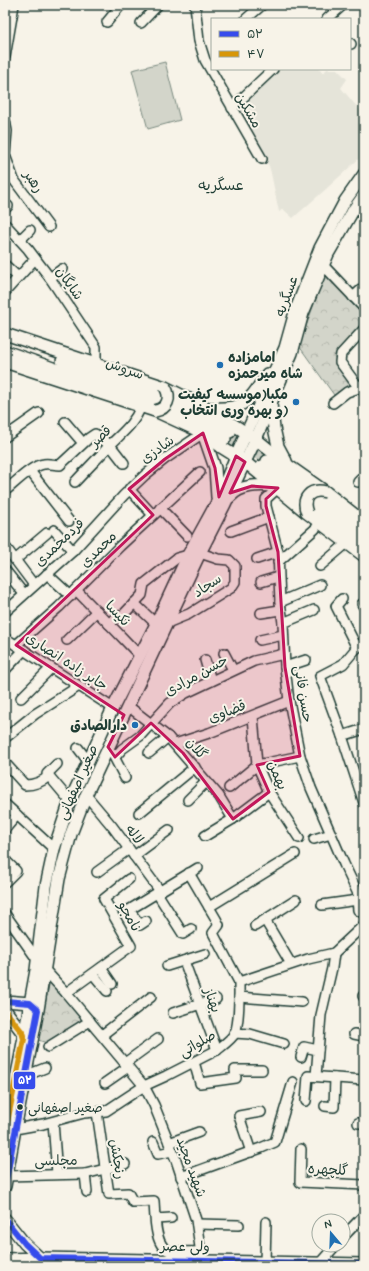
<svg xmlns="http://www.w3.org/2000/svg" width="369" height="1271" viewBox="0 0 369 1271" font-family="Mynerve,'Playpen Sans Arabic',sans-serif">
<defs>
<pattern id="forest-crowns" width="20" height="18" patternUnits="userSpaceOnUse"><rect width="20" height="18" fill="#d3d5ca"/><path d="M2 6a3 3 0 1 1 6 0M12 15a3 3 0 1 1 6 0" fill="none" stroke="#b5b8ae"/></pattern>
</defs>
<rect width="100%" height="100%" fill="#f7f3e8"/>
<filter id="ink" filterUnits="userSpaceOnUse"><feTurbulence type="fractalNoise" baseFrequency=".025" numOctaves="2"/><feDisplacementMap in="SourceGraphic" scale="8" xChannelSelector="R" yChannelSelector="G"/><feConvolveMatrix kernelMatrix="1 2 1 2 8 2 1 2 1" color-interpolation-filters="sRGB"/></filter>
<g filter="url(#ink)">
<path fill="#e5e4d9" d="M279,69H319L323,73L327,69H337L347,79L341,88L364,115V154L326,189L293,218L283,209L279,212L271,173L269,166L265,159L267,156L254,138L237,108Z"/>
<g fill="url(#forest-crowns)" stroke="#79897f">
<path d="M325,273L364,313V324L334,356L351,385L334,395L299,346Z"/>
<path d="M50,980L85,1021L47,1043L38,1040Z"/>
</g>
<path fill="#d3d5ca" stroke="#79897f" d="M165,62L180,120L148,129L132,70Z"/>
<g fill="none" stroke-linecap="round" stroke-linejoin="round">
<g stroke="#cccfc4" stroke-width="11" stroke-dasharray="11 5.5" stroke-linecap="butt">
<path d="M230,432L267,461"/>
<path d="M225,439L247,455"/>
</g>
<defs>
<g id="minor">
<path d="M195,5L199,41L205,60L262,159"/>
<path d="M246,19L262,5"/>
<path d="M327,19L343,5"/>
<path d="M107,22L121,5"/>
<path d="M141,23L158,5"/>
<path d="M350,43L351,44"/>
<path d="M5,57L14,5"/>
<path d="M232,108L273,69"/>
<path d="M5,120L7,131L5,155L14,180L49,227"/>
<path d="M5,209L8,206"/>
<path d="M5,224L28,249L50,278L96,347V365"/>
<path d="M20,240L30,230"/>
<path d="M5,265L18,277"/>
<path d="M323,265L364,308"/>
<path d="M50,278L62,269"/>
<path d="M5,292L35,259"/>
<path d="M353,297L364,287"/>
<path d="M359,388L340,362L341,354L364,329"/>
<path d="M333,403L347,392L359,388L364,383"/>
<path d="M65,422L83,443"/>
<path d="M5,437L39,413"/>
<path d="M30,471L69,521"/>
<path d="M75,482C86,470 98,458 109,446C123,432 133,425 141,407"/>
<path d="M358,482L364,476"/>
<path d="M278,488L266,499V506L278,552L280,602L283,623L285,667L289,701L300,756L311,788L344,864L360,898"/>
<path d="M129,489L153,515"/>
<path d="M5,491C15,483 32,465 44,464C49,463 54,465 60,465L89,438L95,434L110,445L124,463"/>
<path d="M160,508L187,536"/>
<path d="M54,530L73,551"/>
<path d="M231,531L269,517"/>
<path d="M7,549L34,585"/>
<path d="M257,559L278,552"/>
<path d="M15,560L47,533"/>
<path d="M278,562L315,529"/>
<path d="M320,566L347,543"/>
<path d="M5,570L24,594"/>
<path d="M47,574L71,596"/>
<path d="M261,582L278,577"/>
<path d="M76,590L115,630L140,656"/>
<path d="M342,599L336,606L357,648"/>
<path d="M280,602L320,585"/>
<path d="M134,603L153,621"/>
<path d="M362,604L364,607"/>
<path d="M5,612L73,551L124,495L145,475L165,459L203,433"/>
<path d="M261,613L280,610"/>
<path d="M167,623L189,614L231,588L235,582V566L229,560L218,559L200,553"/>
<path d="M283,623L314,610"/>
<path d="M109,624L117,616H122L142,595L144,584L177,558L188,555"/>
<path d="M5,638L113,708"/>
<path d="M67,640L97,611"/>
<path d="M260,640L283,635"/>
<path d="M364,644L359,645L343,664L320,676L342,736L364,803"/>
<path d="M16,645L59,607L120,546L200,472"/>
<path d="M224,653L233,670"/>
<path d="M205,660L211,681"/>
<path d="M285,667L306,660"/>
<path d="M5,670L24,650"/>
<path d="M21,698L51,668"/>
<path d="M128,706L168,737L219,796L233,819"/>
<path d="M253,716L257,765L269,792L299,838"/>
<path d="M342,736L364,729"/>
<path d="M5,738L35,714L79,686"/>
<path d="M175,744L209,733L289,701"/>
<path d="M78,748L88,761"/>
<path d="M112,753L125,778"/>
<path d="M149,753L168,737"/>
<path d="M115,757L122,749L140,736L170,703L186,693L254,661L284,654"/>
<path d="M5,763L25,785C35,785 42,782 49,776L70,801"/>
<path d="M49,776L47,774L57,764"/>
<path d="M229,788L257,765L300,756"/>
<path d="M86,795L112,826L160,891"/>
<path d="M188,800L206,782"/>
<path d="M5,804L54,849"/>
<path d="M139,813L195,767"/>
<path d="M5,829L17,815"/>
<path d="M205,836L233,819L269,792"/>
<path d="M314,839L331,834"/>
<path d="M134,856L169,830"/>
<path d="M5,860L16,871L5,882"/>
<path d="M97,872L129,849"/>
<path d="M189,873L216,919L219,925L213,933L239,982"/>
<path d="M157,893L183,934L191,929"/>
<path d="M363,897C357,900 357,904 358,910L364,914"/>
<path d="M322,905L358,900"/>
<path d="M209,907L295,854"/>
<path d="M5,914L36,958"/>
<path d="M265,920L291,964"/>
<path d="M146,921L140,925L129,910L198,868"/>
<path d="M255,926L296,900"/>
<path d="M184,961L217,1050"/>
<path d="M167,966L205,954"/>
<path d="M101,968L112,984"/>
<path d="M45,970L66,993L144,1086L154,1105L176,1160L196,1220L202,1261"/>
<path d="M93,974L107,991"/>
<path d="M66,993L131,946L104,899L129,879"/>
<path d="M363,996H364"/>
<path d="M239,997L302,1002"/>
<path d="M173,1013L216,999"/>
<path d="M234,1033L250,1034L284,1044"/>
<path d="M354,1034L364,1036"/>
<path d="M102,1035L151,997"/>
<path d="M48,1047L90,1021"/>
<path d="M301,1057L304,1047L318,1050"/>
<path d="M194,1062L200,1083L236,1078L235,1070H262"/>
<path d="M125,1063L158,1039"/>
<path d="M25,1076L45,1068"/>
<path d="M316,1076L321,1015L332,968L334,953"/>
<path d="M105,1083L128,1067"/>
<path d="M306,1101L308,1076L364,1080"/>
<path d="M325,1106L334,1107L335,1078"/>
<path d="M97,1112L109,1194L128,1193L133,1202L154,1201C155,1214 154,1248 170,1251C180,1253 191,1251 201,1252"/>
<path d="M53,1122L57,1174"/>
<path d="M358,1123H364"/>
<path d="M15,1129L43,1124L84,1113L106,1111L144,1086L166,1076L217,1050C222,1046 232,1039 235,1033C240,1020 239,995 239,982L308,959L334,953L364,925"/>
<path d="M153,1142L158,1154L172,1151"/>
<path d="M169,1143L199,1132"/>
<path d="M301,1149L300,1182L364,1185"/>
<path d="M251,1152L239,1116L261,1112"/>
<path d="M85,1174L87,1192"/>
<path d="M6,1176L85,1174L125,1164"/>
<path d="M181,1177L261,1148L275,1142L293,1082"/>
<path d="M156,1219L171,1218"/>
<path d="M197,1224L239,1225"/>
<path d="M343,1237L364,1215"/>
<path d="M265,1263L266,1222"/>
<path d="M319,1264L336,1245"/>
</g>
<g id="major">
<path d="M5,334L165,387L207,408L256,439L289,466L326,492L364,522"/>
<path d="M5,351L154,404L195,421L225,439"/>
<path d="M62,361L157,395L199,414L230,432"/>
<path d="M5,362L155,411L203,433L221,447L245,462L307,513L364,556"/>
<path d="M271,404L274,428L278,446L286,461"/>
<path d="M208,408C246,410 247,403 267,374"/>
<path d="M203,433L215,468L217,497"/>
<path d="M267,461L364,533"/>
<path d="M262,466L364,546"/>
<path d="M230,497C240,484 260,485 274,486"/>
<path d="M5,1001L30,1003L35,1007"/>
<path d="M6,1011L22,1032L24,1038"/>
<path d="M5,1132L20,1059L36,970L46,886L54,849L70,801L113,708L156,624L188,555L217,502L236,456L285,348L295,312L320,248L345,201L364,174"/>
<path d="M5,1186L15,1129L38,1010L59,879L71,834L86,795L200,553L225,504L256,439L292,353L303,313L328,254L354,209L364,195"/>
<path d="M5,1219L25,1244L40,1258"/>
<path d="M5,1259L40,1258L364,1264"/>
</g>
</defs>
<use href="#minor" stroke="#1f3d34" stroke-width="12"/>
<use href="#major" stroke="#1f3d34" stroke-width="14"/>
<use href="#minor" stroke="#f7f3e8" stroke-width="9"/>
<use href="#major" stroke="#f7f3e8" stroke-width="11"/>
<defs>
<g id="major-bridge">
<path d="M155,411C167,409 172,398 165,387"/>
<path d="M307,513C301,498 310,488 326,492"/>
</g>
</defs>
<use href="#major-bridge" stroke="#1f3d34" stroke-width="14" stroke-linecap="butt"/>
<use href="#major-bridge" stroke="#f7f3e8" stroke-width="11"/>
<defs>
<g id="bus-1">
<path d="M5,1001L30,1003L38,1010L5,1186"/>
<path d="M5,1219L25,1244L40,1258L364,1264"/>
</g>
<path id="bus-2" d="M5,1011L22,1032L24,1039L5,1132"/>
</defs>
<use href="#bus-1" stroke="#f7f3e8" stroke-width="9"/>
<use href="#bus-2" stroke="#f7f3e8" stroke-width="9"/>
<use href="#bus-1" stroke="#364cec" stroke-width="6"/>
<use href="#bus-2" stroke="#d79608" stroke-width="6"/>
</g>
</g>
<path fill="#c2185b" fill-opacity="0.2" stroke="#c2185b" stroke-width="3" stroke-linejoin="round" d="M203,433L215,468L219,497L236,456L245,462L230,493L252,486L278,488L266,499V506L278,552L285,667L300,756L257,765L269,792L233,819L183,753L151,723L115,757L108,747L124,715L16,645L153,515L129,489L165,459Z"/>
<g fill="#1f6fb2" stroke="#f7f3e8" stroke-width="1.5">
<circle cx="220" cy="365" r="4"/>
<circle cx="296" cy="402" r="4"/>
<circle cx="135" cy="725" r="4"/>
</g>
<circle fill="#1f3d34" stroke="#f7f3e8" stroke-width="1.5" cx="20" cy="1107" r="3.5"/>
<g text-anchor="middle" stroke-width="4" stroke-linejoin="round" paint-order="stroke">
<g font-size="13" fill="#1f3d34" stroke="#f7f3e8" text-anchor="start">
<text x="28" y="1112">صغیر اصفهانی</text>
</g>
<g font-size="14" fill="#1f3d34" stroke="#f7f3e8">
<text transform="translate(249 110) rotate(60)" y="5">مشکین</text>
<text transform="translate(34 181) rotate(56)" y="5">رهبر</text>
<text transform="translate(70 283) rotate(55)" y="5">شایگان</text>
<text transform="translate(286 296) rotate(-70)" y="5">عسگریه</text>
<text transform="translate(125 368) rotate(20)" y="5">سروش</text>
<text transform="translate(100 436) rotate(-45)" y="5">قصر</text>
<text transform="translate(157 449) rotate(-36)" y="5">شادزی</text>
<text transform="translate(59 542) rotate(-44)" y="5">فردمحمدی</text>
<text transform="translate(98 549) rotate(-45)" y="5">محمدی</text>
<text transform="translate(207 585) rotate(-34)" y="5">سجاد</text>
<text transform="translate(118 613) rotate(46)" y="5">نکیسا</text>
<text transform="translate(67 661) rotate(33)" y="5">جابر زاده انصاری</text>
<text transform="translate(196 675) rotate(-29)" y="5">حسن مرادی</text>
<text transform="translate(304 694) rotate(81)" y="5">حسن فانی</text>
<text transform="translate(227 711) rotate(-21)" y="5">قضاوی</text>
<text transform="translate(197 748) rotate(49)" y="5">گلان</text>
<text transform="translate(278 775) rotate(67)" y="5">بهمن</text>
<text transform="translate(77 782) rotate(-66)" y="5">صغیر اصفهانی</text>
<text transform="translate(135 834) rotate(53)" y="5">لاله</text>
<text transform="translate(130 916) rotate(61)" y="5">نامجو</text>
<text transform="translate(213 1000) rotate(70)" y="5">بهناز</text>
<text transform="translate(197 1043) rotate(-31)" y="5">صلواتی</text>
<text transform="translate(118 1159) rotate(81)" y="5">رنجکش</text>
<text transform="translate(56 1160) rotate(-1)" y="5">مجلسی</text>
<text transform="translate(192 1167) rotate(70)" y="5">شهید مجید</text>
<text transform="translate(328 1169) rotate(3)" y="5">گلچهره</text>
<text transform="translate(185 1246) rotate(1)" y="5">ولی عصر</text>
</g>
<g font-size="14" font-weight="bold" fill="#1f3d34" stroke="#f7f3e8" text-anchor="end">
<text x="228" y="362" text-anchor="start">امامزاده<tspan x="228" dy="16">شاه میرحمزه</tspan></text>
<text x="288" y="399">مکبا(موسسه کیفیت<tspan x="288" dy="16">و بهره وری انتخاب)</tspan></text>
<text x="127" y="730">دارالصادق</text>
</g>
<g font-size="15" fill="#1f3d34" stroke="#f7f3e8">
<text x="221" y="190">عسگریه</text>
</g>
</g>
<rect stroke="#f7f3e8" stroke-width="1.5" x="13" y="1071" width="23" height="19" rx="4" fill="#364cec"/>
<g font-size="11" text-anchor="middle" font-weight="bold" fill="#fff">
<text x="25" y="1084">۵۲</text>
</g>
<rect width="369" height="1271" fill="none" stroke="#f7f3e8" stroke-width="20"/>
<rect x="10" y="10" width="349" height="1251" fill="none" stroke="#1f3d34" stroke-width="1.5" filter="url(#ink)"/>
<rect x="211" y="18" width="140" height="52" fill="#f7f3e8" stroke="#a1aaa0"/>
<rect x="219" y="31" width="20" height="6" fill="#364cec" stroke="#a1aaa0"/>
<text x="247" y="38" font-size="12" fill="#1f3d34">۵۲</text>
<rect x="219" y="51" width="20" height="6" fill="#d79608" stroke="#a1aaa0"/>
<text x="247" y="58" font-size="12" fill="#1f3d34">۴۷</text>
<g transform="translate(331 1233) rotate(341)"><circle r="19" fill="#f7f3e8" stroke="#a1aaa0"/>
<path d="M0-3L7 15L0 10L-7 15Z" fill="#1f6fb2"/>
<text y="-6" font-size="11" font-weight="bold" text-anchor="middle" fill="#1f3d34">N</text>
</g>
</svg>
